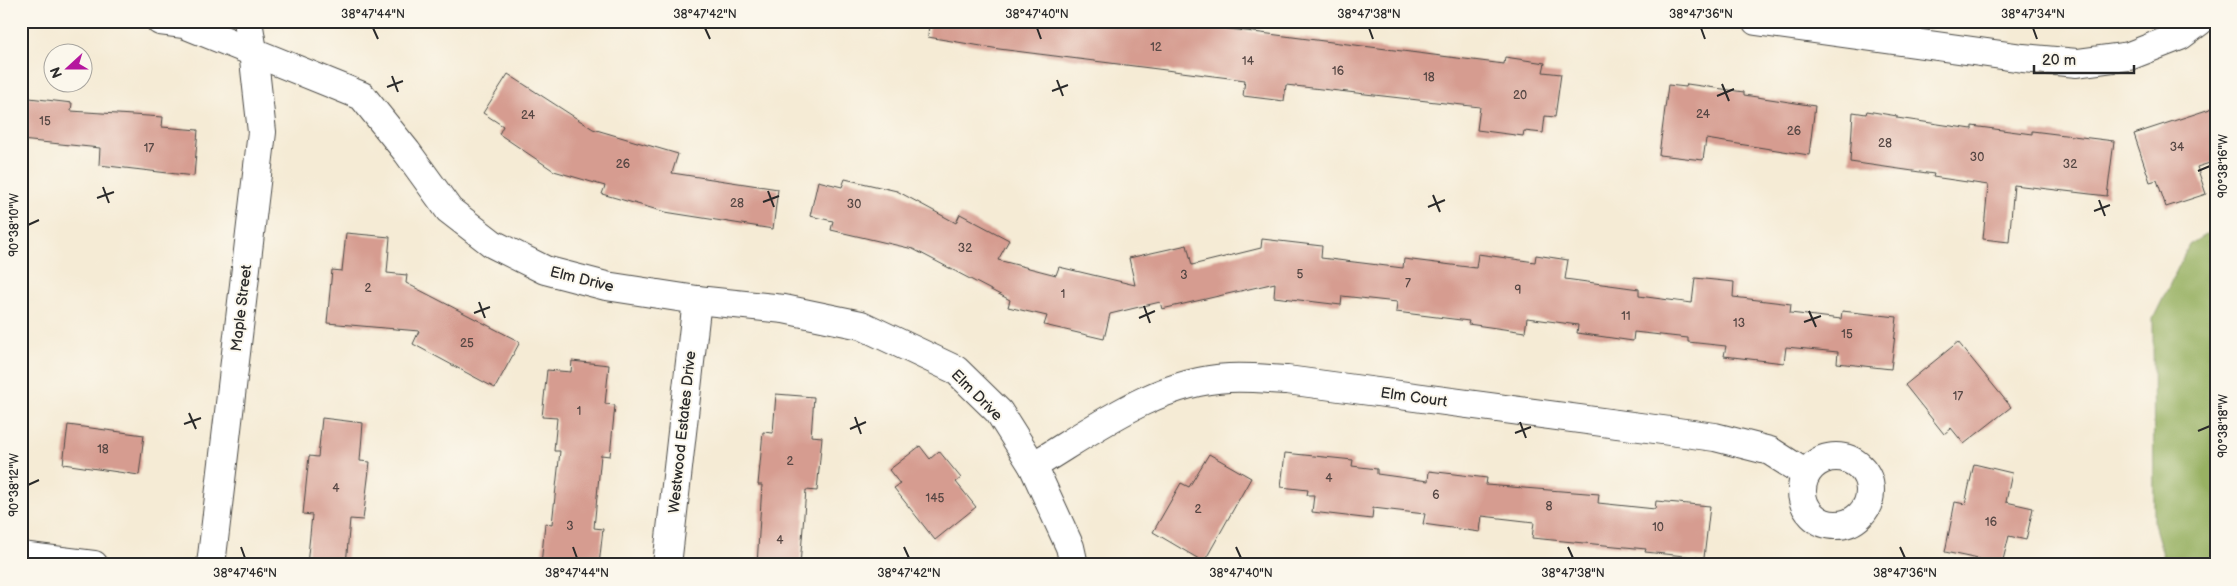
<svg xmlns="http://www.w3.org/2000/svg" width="2237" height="586" viewBox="0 0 2237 586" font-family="'Balsamiq Sans',sans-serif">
<rect width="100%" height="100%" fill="#fbf7ec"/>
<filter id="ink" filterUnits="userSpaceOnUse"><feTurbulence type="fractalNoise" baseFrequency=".02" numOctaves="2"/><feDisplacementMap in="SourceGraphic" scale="10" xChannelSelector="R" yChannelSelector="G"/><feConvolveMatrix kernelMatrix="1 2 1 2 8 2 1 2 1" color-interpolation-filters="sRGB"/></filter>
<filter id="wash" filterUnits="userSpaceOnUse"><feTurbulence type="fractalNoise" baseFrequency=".0096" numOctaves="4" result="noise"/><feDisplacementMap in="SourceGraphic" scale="20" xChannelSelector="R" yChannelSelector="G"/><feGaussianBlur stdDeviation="1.12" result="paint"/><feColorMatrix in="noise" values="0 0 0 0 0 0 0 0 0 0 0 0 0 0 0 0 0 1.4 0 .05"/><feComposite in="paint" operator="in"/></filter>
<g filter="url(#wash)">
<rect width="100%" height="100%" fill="#f5ebd5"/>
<path fill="#98b163" stroke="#626e47" d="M2216,228V565H2166L2154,524L2153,319L2189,245Z"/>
<g id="blocks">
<g fill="#d69c90">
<path d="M929,21H1167L1504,64L1505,57L1545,63L1543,72L1561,74L1555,117L1545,116L1543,133L1524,131L1523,136L1477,130L1480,107L1286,85L1284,101L1243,96L1245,80L999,49L928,37Z"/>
<path d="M508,74L593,129L678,154L672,173L778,189L773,229L665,212L602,194L605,186L554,171L499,134L503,126L483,113Z"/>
<path d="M1687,84L1744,92V95L1815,106L1809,155L1706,139L1703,160L1659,155L1668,85L1686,87Z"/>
<path d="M21,97L72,103L71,111L163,117L162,127L198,130L194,176L99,165L100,148L21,140Z"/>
<path d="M2216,107V161L2197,167L2206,194L2166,207L2157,180L2150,182L2134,134Z"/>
<path d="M1867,111L1897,116V118L1972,129V126L2032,134V131L2114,141L2107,196L2014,185L2009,242L1983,239L1988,185L1933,177L1934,174L1850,162L1853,112L1866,114Z"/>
<path d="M845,179L897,191L956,223L960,214L1009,240L998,260L1056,275L1059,267L1135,285L1129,258L1187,245L1192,265L1261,248L1262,239L1322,246L1321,258L1403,268L1404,259L1476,268L1478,254L1535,262L1536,255L1568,260L1565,279L1639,289V296L1692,303L1695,278L1734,282L1733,297L1791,304L1790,313L1841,319L1842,311L1897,317L1891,369L1837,363L1838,352L1786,347L1784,363L1724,356L1726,346L1688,342V338L1634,332L1633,341L1577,333L1578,325L1527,318L1525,332L1468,324L1469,321L1396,312L1397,302L1342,296L1341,305L1274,297L1275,283L1162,309L1160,302L1110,314L1104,339L1044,325L1047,316L1008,307L1010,300L913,249L831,230L833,221L810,216L818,181L842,187Z"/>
<path d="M346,233L390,237L387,273L407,275L406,283L520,342L495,388L413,344L419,331L327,323L332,270L342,271Z"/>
<path d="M1958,342L2011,407L1964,444L1951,428L1944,434L1905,385Z"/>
<path d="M572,361L609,365L605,404L615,405L610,456L601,455L594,528L603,529L599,565H541L545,523L552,524L560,451H554L557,418L542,417L547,370L571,372Z"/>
<path d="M776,394L814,397L811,436L822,437L817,491L806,490L800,565H757L762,485H758L763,432L773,433Z"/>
<path d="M322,418L363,423L360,461L370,462L363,520L350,519L346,565H307L312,515L303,514L309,456L318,457Z"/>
<path d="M68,425L144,435L139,475L63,464Z"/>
<path d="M920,446L930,459L939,451L961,478L956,482L976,507L935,540L894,488L900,484L889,470Z"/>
<path d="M1285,453L1353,460L1352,466L1377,469V474L1428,481L1429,471L1487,478L1486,485L1599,494L1598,503L1655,509L1656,501L1710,506L1704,558L1645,552L1646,549L1532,538L1534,522L1482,516L1480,532L1423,524L1425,514L1373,508L1372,519L1312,512L1314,495H1307L1308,490L1281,487Z"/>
<path d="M1209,454L1251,478L1204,562L1153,532L1181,483L1189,487Z"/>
<path d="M1974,464L2012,473L2006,502L2033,508L2026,540L2009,536L2002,564L1945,552L1955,502L1965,504Z"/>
</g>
</g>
</g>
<g filter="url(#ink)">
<use href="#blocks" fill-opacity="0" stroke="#494844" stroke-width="1"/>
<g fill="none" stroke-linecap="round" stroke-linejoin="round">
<defs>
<g id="minor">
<path d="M160,21L184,24L362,96L407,152L449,210L493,244L545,270L606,286L697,300L784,309L861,325L956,370L999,412L1033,466L1070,547L1074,565"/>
<path d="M1756,21L2023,58L2077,63L2129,56L2180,36L2200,21"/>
<circle cx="1836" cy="491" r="34"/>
<path d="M1033,466C1093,430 1157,381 1229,378C1248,377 1268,379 1287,380L1715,437L1770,451L1806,474"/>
<path d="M21,556L94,565"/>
<path d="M211,565L262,132L253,51L248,21"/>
<path d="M667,565L697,300"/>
</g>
</defs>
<use href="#minor" stroke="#494844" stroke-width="30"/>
<use href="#minor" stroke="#fff" stroke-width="28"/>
</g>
</g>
<path fill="none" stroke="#2b2b2b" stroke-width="2" d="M373,28L378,39M705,28L710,39M1037,28L1041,39M1369,28L1373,39M1701,28L1705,39M2033,28L2037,39M392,76L398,92M1057,80L1063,96M1722,84L1729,101M387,87L403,81M1052,91L1068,85M1717,96L1734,89M2198,171L2210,166M103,187L109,203M768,191L774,207M1433,195L1440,212M97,198L114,192M2099,200L2105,216M763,202L779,196M1428,207L1445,200M2094,211L2110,205M28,225L39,220M479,302L485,318M1144,306L1150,323M1809,311L1816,327M474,313L490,307M1139,318L1155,311M1804,322L1821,316M189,413L196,429M855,417L861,434M1520,422L1526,438M184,424L201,418M850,429L866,422M2198,431L2210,426M1515,433L1531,427M28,485L39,480M241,547L245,558M573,547L577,558M904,547L909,558M1236,547L1241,558M1568,547L1573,558M1900,547L1905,558"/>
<g text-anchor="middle" stroke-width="4" stroke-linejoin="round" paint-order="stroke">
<g font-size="12" fill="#564744">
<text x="1156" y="51">12</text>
<text x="1248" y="65">14</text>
<text x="1338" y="75">16</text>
<text x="1429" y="81">18</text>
<text x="1520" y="99">20</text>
<text x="1703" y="118">24</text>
<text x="528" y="119">24</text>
<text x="45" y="125">15</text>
<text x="1794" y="135">26</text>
<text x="1885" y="147">28</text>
<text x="2177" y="151">34</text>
<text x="149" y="152">17</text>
<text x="1977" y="161">30</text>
<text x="623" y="168">26</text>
<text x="2070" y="168">32</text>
<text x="737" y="207">28</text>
<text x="854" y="208">30</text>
<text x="965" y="252">32</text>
<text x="1300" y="278">5</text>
<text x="1184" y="279">3</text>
<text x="1408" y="287">7</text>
<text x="368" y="292">2</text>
<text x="1518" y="294">9</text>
<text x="1063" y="298">1</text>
<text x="1626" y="320">11</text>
<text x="1739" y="327">13</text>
<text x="1847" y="338">15</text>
<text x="467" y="347">25</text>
<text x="1958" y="400">17</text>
<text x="579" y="415">1</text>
<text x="103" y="453">18</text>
<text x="790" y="465">2</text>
<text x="1329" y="482">4</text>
<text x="336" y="492">4</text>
<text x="1436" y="499">6</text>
<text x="935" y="502">145</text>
<text x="1549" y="510">8</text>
<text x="1198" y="513">2</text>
<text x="1991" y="526">16</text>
<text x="570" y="530">3</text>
<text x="1658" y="531">10</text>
<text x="780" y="544">4</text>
</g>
<g font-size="15" fill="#2b2b2b" stroke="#fbf7ec">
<text transform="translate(582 279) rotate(14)" y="5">Elm Drive</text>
<text transform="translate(241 308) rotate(-83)" y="5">Maple Street</text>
<text transform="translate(977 395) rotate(45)" y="5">Elm Drive</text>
<text transform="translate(1414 397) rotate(8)" y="5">Elm Court</text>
<text transform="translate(682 432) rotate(-84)" y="5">Westwood Estates Drive</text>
</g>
</g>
<rect width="2237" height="586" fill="none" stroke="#fbf7ec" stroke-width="55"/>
<g transform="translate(68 68) rotate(249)"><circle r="24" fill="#fbf7ec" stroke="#a8a59f"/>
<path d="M0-4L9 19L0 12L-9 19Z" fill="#b5179e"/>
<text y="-8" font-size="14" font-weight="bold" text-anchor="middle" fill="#2b2b2b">N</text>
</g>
<path d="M2034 65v8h100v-8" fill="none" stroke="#2b2b2b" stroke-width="2.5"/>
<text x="2042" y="65" font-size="15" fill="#2b2b2b" stroke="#fbf7ec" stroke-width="4" paint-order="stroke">20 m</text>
<rect x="28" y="28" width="2182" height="530" fill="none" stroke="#2b2b2b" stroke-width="2"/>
<g font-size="12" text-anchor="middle" fill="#2b2b2b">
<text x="373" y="18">38°47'44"N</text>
<text x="705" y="18">38°47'42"N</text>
<text x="1037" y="18">38°47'40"N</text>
<text x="1369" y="18">38°47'38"N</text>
<text x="1701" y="18">38°47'36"N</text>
<text x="2033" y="18">38°47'34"N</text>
<text transform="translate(2223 166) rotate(-90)" y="4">90°38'16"W</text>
<text transform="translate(14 225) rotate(-90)" y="4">90°38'10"W</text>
<text transform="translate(2223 426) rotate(-90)" y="4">90°38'18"W</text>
<text transform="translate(14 485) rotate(-90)" y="4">90°38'12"W</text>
<text x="245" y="577">38°47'46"N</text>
<text x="577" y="577">38°47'44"N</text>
<text x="909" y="577">38°47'42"N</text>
<text x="1241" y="577">38°47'40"N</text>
<text x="1573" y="577">38°47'38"N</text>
<text x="1905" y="577">38°47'36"N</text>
</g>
</svg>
